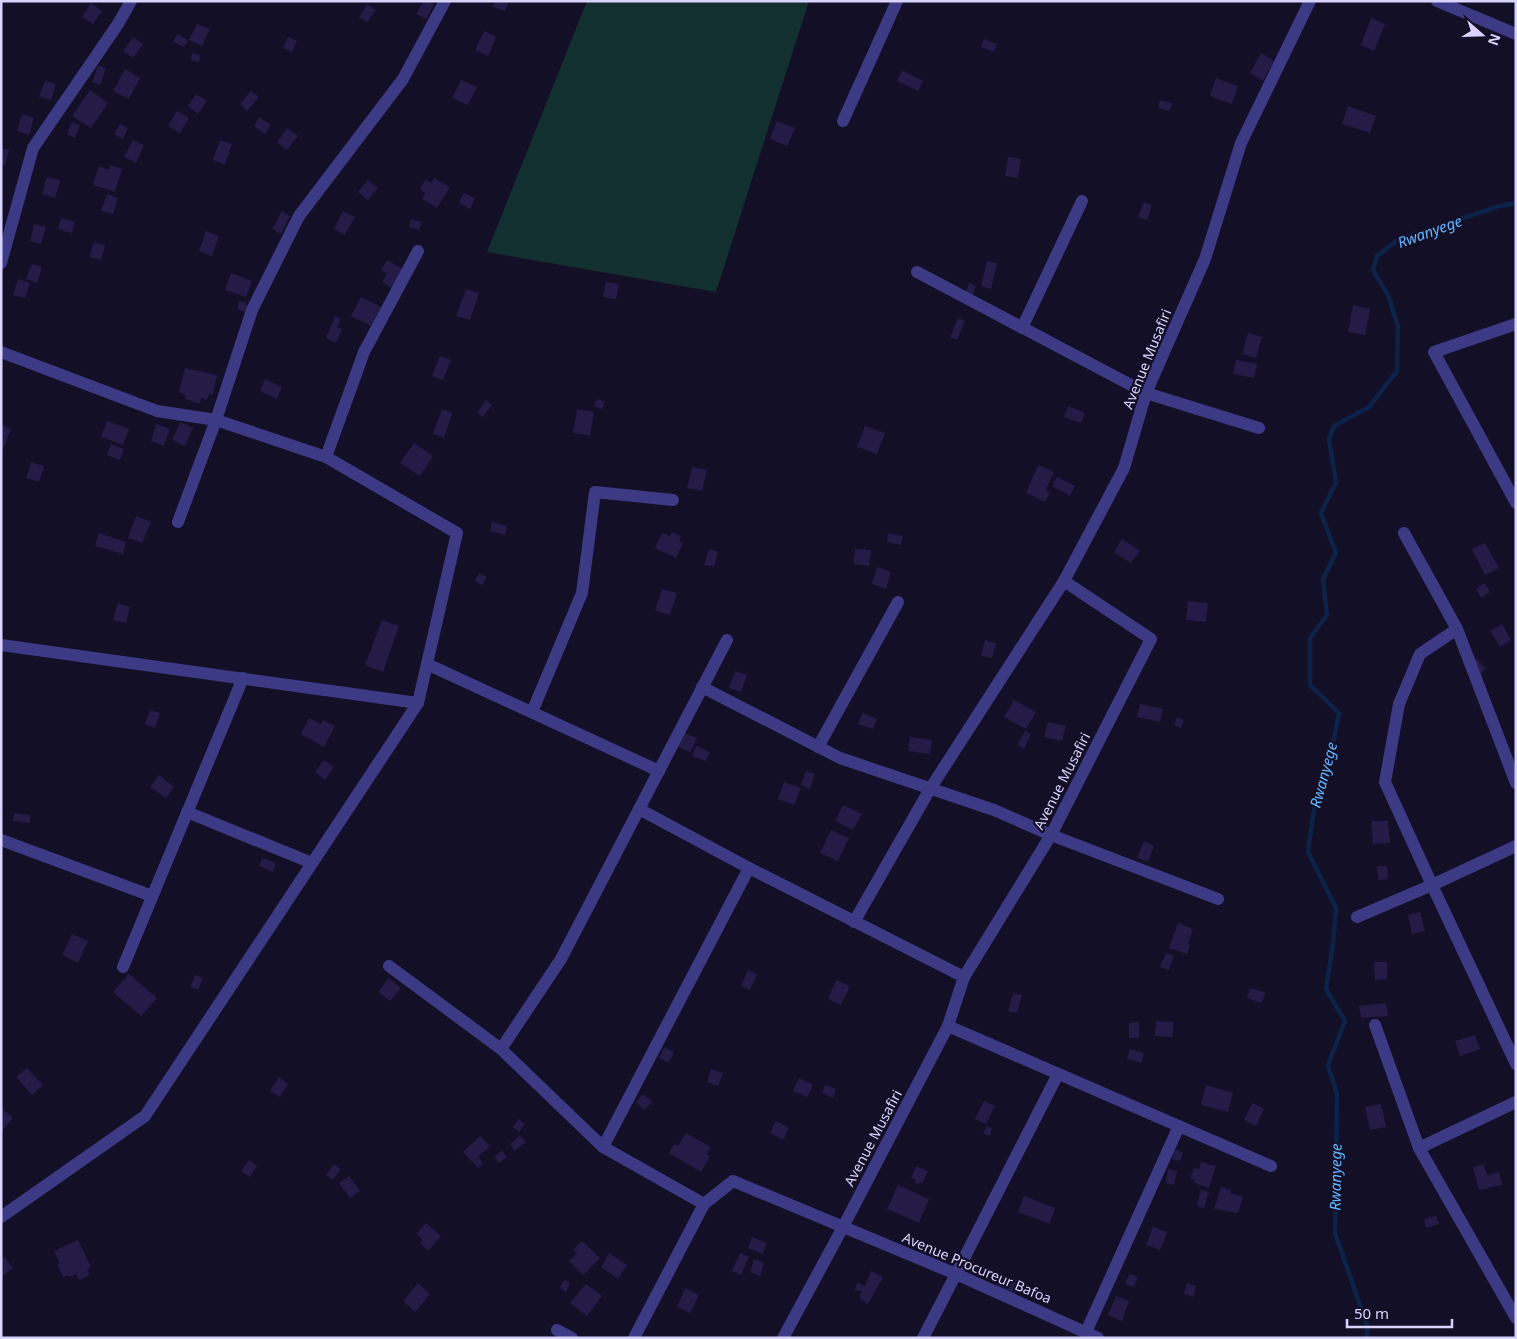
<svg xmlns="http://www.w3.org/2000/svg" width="1517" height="1339" viewBox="0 0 1517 1339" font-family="'Noto Sans',sans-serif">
<rect width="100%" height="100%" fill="#130f26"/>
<path fill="#12302f" d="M587,1H809L716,292L487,252Z"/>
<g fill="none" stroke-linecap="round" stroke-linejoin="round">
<path stroke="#0c2248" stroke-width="4.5" d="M1367,1338V1325L1335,1233L1337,1094L1328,1065L1345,1021L1326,989L1333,944L1336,908L1308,852L1314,809L1327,774L1339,713L1310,685V638L1327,615L1323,579L1336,553L1321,513L1336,482L1329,440L1334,426L1369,407L1397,371L1398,326L1388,295L1373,270L1377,256L1399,239L1500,206L1516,203"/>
</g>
<g fill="#241b47">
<path d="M424,1H428L434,5L426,19L416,14Z"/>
<path d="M495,1H509L505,11L493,7Z"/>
<path d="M91,3L102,11L93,24L82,17Z"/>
<path d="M367,4L376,10L367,22L359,17Z"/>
<path d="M1371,18L1385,24L1374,51L1361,45Z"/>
<path d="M197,24L210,29L202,46L189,40Z"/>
<path d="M484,31L496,37L488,56L475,50Z"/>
<path d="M177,34L188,40L184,47L173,42Z"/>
<path d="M133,37L143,44L133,58L123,51Z"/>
<path d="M288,37L297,41L292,52L283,48Z"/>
<path d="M984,39L997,44L994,52L981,47Z"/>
<path d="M192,53L200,55L199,62L191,60Z"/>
<path d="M1261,53L1274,61L1263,81L1250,73Z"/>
<path d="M98,65L106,68L100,85L92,82Z"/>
<path d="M125,69L140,78L129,99L113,91Z"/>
<path d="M902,70L923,81L918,91L897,81Z"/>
<path d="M1216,78L1238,86L1232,104L1210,96Z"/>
<path d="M461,80L477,87L468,105L452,98Z"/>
<path d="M45,81L56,84L51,100L39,97Z"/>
<path d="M90,90L108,103L91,128L72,116Z"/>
<path d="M251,91L259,97L247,111L240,104Z"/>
<path d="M196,94L207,101L198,114L188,106Z"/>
<path d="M1160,100L1172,103L1170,111L1158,108Z"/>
<path d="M1348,106L1376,116L1370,133L1342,124Z"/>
<path d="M177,111L189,118L180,133L168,126Z"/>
<path d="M22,114L34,118L29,135L17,131Z"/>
<path d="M259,117L271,125L265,134L254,126Z"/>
<path d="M777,121L795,128L787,146L770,139Z"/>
<path d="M72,122L80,125L75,138L67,134Z"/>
<path d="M120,124L128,128L123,139L114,134Z"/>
<path d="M287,128L298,136L287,150L277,142Z"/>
<path d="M133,140L144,145L136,163L124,157Z"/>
<path d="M220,140L232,144L225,164L213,160Z"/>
<path d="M1,148L9,150L5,165L1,164Z"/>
<path d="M1008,157L1021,159L1018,178L1005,176Z"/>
<path d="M110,165L122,169L115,192L93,185L99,166L109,170Z"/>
<path d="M47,177L60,180L55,198L42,194Z"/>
<path d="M434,178L450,187L437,208L422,199L425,193L420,189L426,179L431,183Z"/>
<path d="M368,180L378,188L368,200L358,192Z"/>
<path d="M464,193L475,198L470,209L459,203Z"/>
<path d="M107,194L118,198L113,214L101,211Z"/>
<path d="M1144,202L1152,205L1147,220L1138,217Z"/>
<path d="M282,211L290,216L281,234L272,229Z"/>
<path d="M343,211L355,217L345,235L334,229Z"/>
<path d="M61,218L75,222L72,233L58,229Z"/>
<path d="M411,219L422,222L419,230L409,227Z"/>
<path d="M34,224L46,227L41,244L30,241Z"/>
<path d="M206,231L219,236L212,256L199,251Z"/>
<path d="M94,242L105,245L101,260L89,257Z"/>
<path d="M387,260L404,270L393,289L382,282L387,274L381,270Z"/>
<path d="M987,261L997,263L991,289L981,286Z"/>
<path d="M32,264L42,267L37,283L26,279Z"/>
<path d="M231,273L252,281L246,297L225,290Z"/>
<path d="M18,279L30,283L25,298L13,295Z"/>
<path d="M606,282L619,284L616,299L603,297Z"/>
<path d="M969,283L976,286L973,295L966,292Z"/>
<path d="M466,289L479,293L470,320L456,316Z"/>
<path d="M361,297L381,307L371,326L351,316Z"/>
<path d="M239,301L247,303L245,312L237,309Z"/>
<path d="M1353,305L1370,309L1365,335L1348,332Z"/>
<path d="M335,316L341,319L337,327L342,329L336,343L326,338Z"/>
<path d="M958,318L965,321L957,340L950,337Z"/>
<path d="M1248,333L1262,337L1256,358L1242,354Z"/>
<path d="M440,356L451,360L443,380L432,376Z"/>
<path d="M1236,360L1257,364L1254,378L1233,374Z"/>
<path d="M185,368L217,375L213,395L209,394L207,400L201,398L200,404L185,399L186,395L179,392Z"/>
<path d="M265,379L282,387L277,399L260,391Z"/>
<path d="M597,399L605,402L602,409L594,406Z"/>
<path d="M486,400L492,405L483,417L477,413Z"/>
<path d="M1068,406L1085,413L1081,423L1064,417Z"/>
<path d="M442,409L452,413L444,438L433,434Z"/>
<path d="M577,409L594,412L590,436L573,433Z"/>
<path d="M107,421L129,429L123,445L101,437Z"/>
<path d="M180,422L193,428L185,446L172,440Z"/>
<path d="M156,424L170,429L164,446L151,441Z"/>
<path d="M2,425L11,429L3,449L1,448Z"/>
<path d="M865,426L885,433L877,454L857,447Z"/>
<path d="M414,443L433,456L420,476L400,463Z"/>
<path d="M111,444L124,449L120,460L107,455Z"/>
<path d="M31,462L44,466L39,482L26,478Z"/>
<path d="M1038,465L1054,472L1046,490L1050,492L1045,502L1026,493Z"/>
<path d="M692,467L707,470L702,491L687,488Z"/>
<path d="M1057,477L1075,486L1070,496L1052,486Z"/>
<path d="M136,516L151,522L142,543L128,538Z"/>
<path d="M492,522L507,526L505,535L490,531Z"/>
<path d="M672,532L681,536L679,541L683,543L676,558L655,548L662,533L670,536Z"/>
<path d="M99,533L126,542L123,554L95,546Z"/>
<path d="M888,533L903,536L901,545L887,542Z"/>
<path d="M1122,539L1140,551L1131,563L1114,552Z"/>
<path d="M1485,543L1499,568L1485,575L1472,549Z"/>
<path d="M709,549L718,552L714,567L704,565Z"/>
<path d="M855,549L871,550L869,566L854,564Z"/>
<path d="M877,567L891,572L886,589L872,584Z"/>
<path d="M479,573L487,577L482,585L475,581Z"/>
<path d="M1485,583L1490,592L1481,598L1476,589Z"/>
<path d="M662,589L677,593L670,615L655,610Z"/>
<path d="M1188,601L1208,603L1206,622L1186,620Z"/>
<path d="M118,603L130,607L126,623L113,620Z"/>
<path d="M382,620L399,626L383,672L365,665Z"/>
<path d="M1502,624L1511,640L1500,647L1490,631Z"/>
<path d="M985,640L996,643L992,658L981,656Z"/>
<path d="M1476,658L1486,669L1479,675L1470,663Z"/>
<path d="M735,671L747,675L741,692L729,688Z"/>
<path d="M1014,700L1036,712L1026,729L1004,717Z"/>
<path d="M1140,704L1163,709L1160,722L1137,717Z"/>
<path d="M150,710L160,713L155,728L145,724Z"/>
<path d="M862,713L877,719L873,729L858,724Z"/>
<path d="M1177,717L1184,720L1181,728L1174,725Z"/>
<path d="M309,718L321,724L323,720L335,726L324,747L301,734Z"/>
<path d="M1048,722L1066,726L1062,741L1044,737Z"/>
<path d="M1025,731L1031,734L1024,749L1017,745Z"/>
<path d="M685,733L697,738L690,752L678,747Z"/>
<path d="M910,737L932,740L930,754L908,751Z"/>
<path d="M696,746L710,752L706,761L692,756Z"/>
<path d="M324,760L334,767L325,780L315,772Z"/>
<path d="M806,771L815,774L810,789L801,785Z"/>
<path d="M159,775L174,787L166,798L150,787Z"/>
<path d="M784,782L801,788L794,805L778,799Z"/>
<path d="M843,805L862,814L853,830L835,821Z"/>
<path d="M14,813L30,815V823L13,821Z"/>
<path d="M1371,821H1388L1390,843L1373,844Z"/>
<path d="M831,830L849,838L838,861L820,853Z"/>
<path d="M1144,841L1154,846L1148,862L1137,858Z"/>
<path d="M262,858L276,863L273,872L259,866Z"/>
<path d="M1377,866H1387L1388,879L1378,880Z"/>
<path d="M1420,912L1425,931L1412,934L1408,915Z"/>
<path d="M1178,923L1193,929L1188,944L1190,945L1187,954L1169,948Z"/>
<path d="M72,934L88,941L78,963L62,955Z"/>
<path d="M1166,953L1174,956L1169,970L1160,967Z"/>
<path d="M1374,962H1387V979L1375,980Z"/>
<path d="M748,970L757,975L750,990L741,986Z"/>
<path d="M129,974L157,998L141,1016L113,992Z"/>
<path d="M195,975L203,978L198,990L190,987Z"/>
<path d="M389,978L401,988L390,1001L378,992Z"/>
<path d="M836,980L850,986L841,1005L828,999Z"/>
<path d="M1250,988L1265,992L1262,1003L1247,998Z"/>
<path d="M1013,993L1022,995L1017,1013L1008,1011Z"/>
<path d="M1386,1003L1388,1016L1361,1018L1359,1006Z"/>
<path d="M1156,1021L1173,1022V1037L1155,1036Z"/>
<path d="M1139,1022V1038H1129V1023Z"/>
<path d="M1475,1035L1480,1049L1460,1056L1455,1041Z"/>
<path d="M664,1047L674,1052L669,1063L659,1058Z"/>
<path d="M1130,1049L1144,1053L1141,1063L1127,1059Z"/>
<path d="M27,1068L43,1085L32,1095L16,1077Z"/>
<path d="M711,1069L723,1073L718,1086L707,1082Z"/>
<path d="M279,1077L288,1084L280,1097L270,1091Z"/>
<path d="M799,1078L813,1085L807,1097L793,1091Z"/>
<path d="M825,1085L836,1089L833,1098L822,1093Z"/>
<path d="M1206,1085L1233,1093L1228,1112L1201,1105Z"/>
<path d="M643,1094L652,1102L644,1110L636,1102Z"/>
<path d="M984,1101L995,1106L986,1124L975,1119Z"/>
<path d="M1252,1103L1264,1109L1256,1126L1244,1120Z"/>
<path d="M1381,1104L1386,1127L1370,1130L1365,1107Z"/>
<path d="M1,1108L13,1118L1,1132Z"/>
<path d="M519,1119L525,1124L519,1132L513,1127Z"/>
<path d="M776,1121L789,1128L783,1140L770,1133Z"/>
<path d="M986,1126L992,1128L990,1136L983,1134Z"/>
<path d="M686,1133L711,1147L707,1154L710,1156L701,1172L669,1153L674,1144L678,1146Z"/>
<path d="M480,1136L490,1146L478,1157L483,1163L478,1168L463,1152Z"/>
<path d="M520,1136L526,1142L515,1151L510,1144Z"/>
<path d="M502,1150L507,1157L499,1163L494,1157Z"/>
<path d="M1175,1150L1183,1152L1180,1161L1172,1159Z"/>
<path d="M249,1160L257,1166L250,1177L241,1171Z"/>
<path d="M1201,1162L1216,1166L1209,1188L1194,1183L1195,1180L1190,1179L1194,1168L1199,1169Z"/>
<path d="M334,1164L341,1169L333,1180L326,1175Z"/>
<path d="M1484,1164L1487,1175L1499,1172L1502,1185L1479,1190L1473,1167Z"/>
<path d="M916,1166L928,1171L922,1183L920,1182L918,1184L915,1183L916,1180L911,1178Z"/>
<path d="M1168,1169L1177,1171L1174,1185L1166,1183Z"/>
<path d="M349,1176L360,1191L350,1198L339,1183Z"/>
<path d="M898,1185L929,1199L919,1223L887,1209Z"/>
<path d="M1221,1187L1231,1190L1230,1193L1243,1197L1238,1213L1214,1209Z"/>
<path d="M1201,1190L1209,1192L1204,1208L1197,1206Z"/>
<path d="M1024,1196L1055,1208L1050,1224L1018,1212Z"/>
<path d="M1436,1216L1439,1224L1426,1228L1424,1219Z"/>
<path d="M426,1223L441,1236L428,1251L420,1243L423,1240L416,1234Z"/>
<path d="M1153,1227L1167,1232L1160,1250L1146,1245Z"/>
<path d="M752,1237L767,1243L763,1254L748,1248Z"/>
<path d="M78,1240L91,1267L87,1269L90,1275L79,1280L76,1274L69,1277L68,1275L63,1277L57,1264L60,1263L54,1251Z"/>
<path d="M582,1241L600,1258L583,1275L569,1261L577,1253L573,1250Z"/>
<path d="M609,1253L627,1265L618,1279L601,1267Z"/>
<path d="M740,1253L749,1257L741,1275L732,1271Z"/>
<path d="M5,1257L13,1269L1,1276V1260Z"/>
<path d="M754,1259L764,1263L760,1276L750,1272Z"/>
<path d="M871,1271L883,1277L868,1304L859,1298L862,1292L855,1290L857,1283L865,1286Z"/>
<path d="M1002,1274L1020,1282L1014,1295L996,1286Z"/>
<path d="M1129,1274L1138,1277L1134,1287L1125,1284Z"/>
<path d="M564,1280L570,1283L566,1292L560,1288Z"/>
<path d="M418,1283L430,1294L415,1312L403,1301Z"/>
<path d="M1187,1283L1196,1286L1193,1297L1184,1294Z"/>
<path d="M586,1284L602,1296L587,1316L570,1303Z"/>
<path d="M685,1288L699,1295L690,1313L677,1307Z"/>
<path d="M1116,1296L1129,1301L1122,1321L1108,1315Z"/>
</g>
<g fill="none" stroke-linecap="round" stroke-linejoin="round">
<g stroke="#3d3a85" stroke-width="12">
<path d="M1437,1L1516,34"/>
<path d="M843,121L897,1"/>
<path d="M1,263L33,148L118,24L131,1"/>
<path d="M917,272L1146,393L1259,428"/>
<path d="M1516,324L1434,352L1516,503"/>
<path d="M1022,328L1082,201"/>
<path d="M1,352L157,411L216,420L326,457L457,533L418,703L145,1116L1,1217"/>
<path d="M326,457L364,352L418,251"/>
<path d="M178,522L216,420L252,310L299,216L403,79L445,1"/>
<path d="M1404,533L1457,629L1516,783"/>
<path d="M1457,629L1420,654L1399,704L1385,782L1432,885L1516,1064"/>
<path d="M1,645L418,703"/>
<path d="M427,664L659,771"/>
<path d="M702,687L840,758L994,810L1051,835L1218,899"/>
<path d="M532,712L582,593L595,492L673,500"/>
<path d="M818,747L898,602"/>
<path d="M639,809L749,868L964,977"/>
<path d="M187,812L312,863"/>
<path d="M1,840L152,896"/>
<path d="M1357,917L1432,885L1516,846"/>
<path d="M854,922L930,789L1064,581"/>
<path d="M389,966L501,1049L603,1147L704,1204L733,1181L956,1274L1098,1338"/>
<path d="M123,967L243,678"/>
<path d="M1375,1025L1419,1148L1516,1318"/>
<path d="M948,1026L1271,1166"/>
<path d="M501,1049L561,959L727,640"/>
<path d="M603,1147L749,868"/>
<path d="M1419,1148L1516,1102"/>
<path d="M557,1330L572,1338"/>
<path d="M1086,1332L1179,1126"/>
<path d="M634,1338L704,1204"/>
<path d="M783,1338L843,1227L948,1026L964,977L1051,835L1151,639L1064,581L1124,468L1146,393L1205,259L1241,143L1310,1"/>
<path d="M923,1338L956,1274L1058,1074"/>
</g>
</g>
<g text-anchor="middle" stroke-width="4.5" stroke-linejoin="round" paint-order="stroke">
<g font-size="14" fill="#d9d4ff" stroke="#130f26">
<text transform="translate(1147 359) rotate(-68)" y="5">Avenue Musafiri</text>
<text transform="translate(1062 781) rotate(-63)" y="5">Avenue Musafiri</text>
<text transform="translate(873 1138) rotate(-62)" y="5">Avenue Musafiri</text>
<text transform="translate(977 1268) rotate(23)" y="5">Avenue Procureur Bafoa</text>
</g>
<g font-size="15" font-style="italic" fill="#62b6ff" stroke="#130f26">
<text transform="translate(1430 232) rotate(-20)" y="5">Rwanyege</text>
<text transform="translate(1324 775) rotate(-75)" y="5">Rwanyege</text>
<text transform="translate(1336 1177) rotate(-89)" y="5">Rwanyege</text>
</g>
</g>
<rect width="1517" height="1339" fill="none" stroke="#d9d4ff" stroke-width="5"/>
<g transform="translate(1482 35) rotate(110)" stroke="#130f26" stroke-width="4" paint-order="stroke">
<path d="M0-4L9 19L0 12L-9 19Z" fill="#d9d4ff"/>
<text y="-8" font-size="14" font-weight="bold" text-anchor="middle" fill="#d9d4ff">N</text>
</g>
<path d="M1347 1319v8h105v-8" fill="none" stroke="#d9d4ff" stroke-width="2.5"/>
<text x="1354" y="1319" font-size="15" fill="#d9d4ff" stroke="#130f26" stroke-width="4" paint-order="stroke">50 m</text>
</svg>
